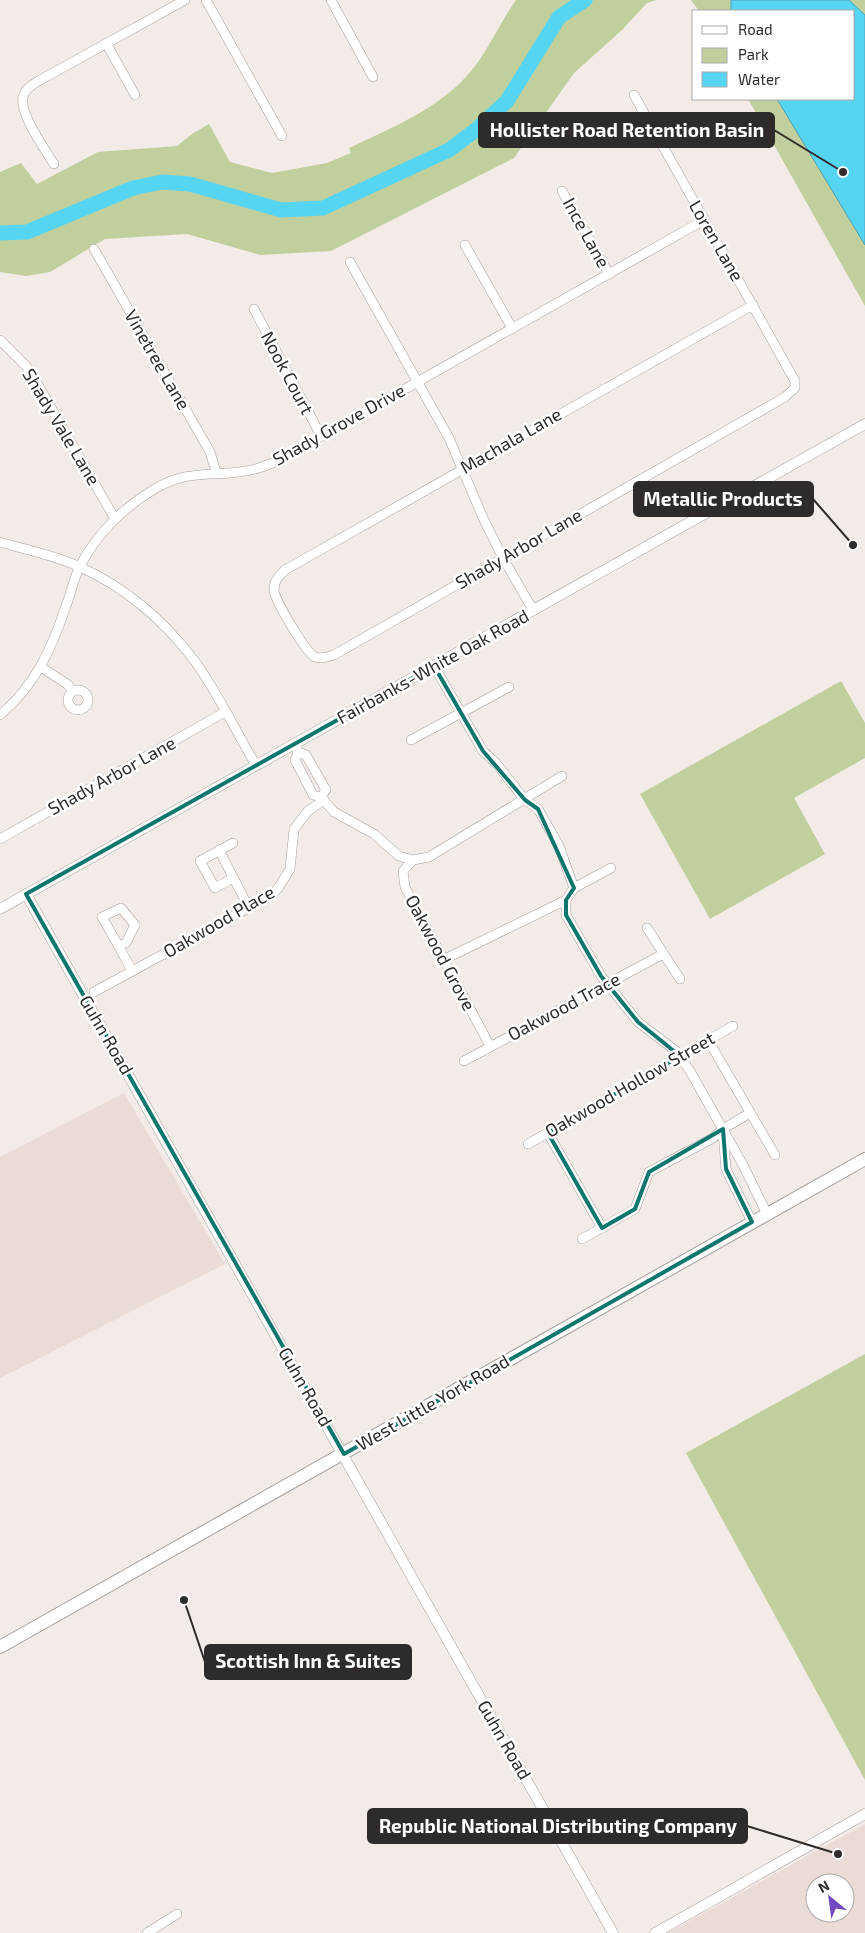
<svg xmlns="http://www.w3.org/2000/svg" width="865" height="1933" viewBox="0 0 865 1933" font-family="'Exo 2',sans-serif">
<rect width="100%" height="100%" fill="#f2ebe8"/>
<g fill="#ebdbd6" fill-rule="evenodd">
<path d="M124,1093L225,1264L0,1378V1157Z"/>
<path d="M865,1824V1933H668ZM815,1883H845V1913H815Z"/>
</g>
<g fill="#c0cf9c">
<path d="M516,0H656L647,3L622,30L574,73L514,158L331,251L260,255L187,234L105,239L50,272L26,276L0,272V172L21,163L37,184L98,152L177,146L192,134L209,124L230,162L272,173L327,163L351,153L349,148C395,126 447,106 478,62C492,42 502,20 516,0Z"/>
<path d="M691,0H865V306L748,99H854V11H699Z"/>
<path d="M841,681L865,723V758L794,798L825,854L710,919L640,794Z"/>
<path d="M865,1354V1780L686,1453Z"/>
</g>
<path fill="#56d5f3" stroke="#4aa2b7" d="M731,0H849L865,15V245L777,99H854V11H731Z"/>
<g fill="none" stroke-linecap="round" stroke-linejoin="round">
<path stroke="#56d5f3" stroke-width="15" d="M0,233L27,232L133,188L162,182L190,184L281,210L323,208L449,150L477,129L507,101L559,17L585,0"/>
<defs>
<g id="minor">
<path d="M206,0L282,136"/>
<path d="M331,0L373,77"/>
<path d="M106,43L135,95"/>
<path d="M634,95L795,381V388L785,397L334,655C328,657 321,659 315,657C306,653 274,599 274,590C274,580 279,576 285,570L753,305"/>
<path d="M54,164C45,149 16,110 24,94C27,87 35,83 42,79L185,0"/>
<path d="M562,191L609,274"/>
<path d="M465,245L512,328"/>
<path d="M94,249L210,452L216,472"/>
<path d="M350,262L449,438L484,520L503,558L533,610"/>
<path d="M254,309L321,436"/>
<path d="M0,340L26,366L34,378L115,519"/>
<path d="M0,542C26,550 55,555 80,567C125,587 164,621 194,660C217,691 236,732 256,765"/>
<path d="M434,666L483,751L496,763L525,800L538,809L559,846L574,888"/>
<path d="M41,667L67,684L73,691"/>
<circle cx="78" cy="700" r="10"/>
<path d="M0,715C35,686 52,648 66,606C71,593 74,578 80,566C96,535 123,508 153,490C187,469 210,477 245,471C258,470 270,464 281,459L704,220"/>
<path d="M411,740L509,687"/>
<path d="M296,747L298,752L306,755L326,790L321,797"/>
<path d="M298,752L295,760L313,795L321,797L334,812L374,834L399,856L413,860L429,857L562,776"/>
<path d="M0,839L225,712"/>
<path d="M233,843L200,861L215,888L233,878"/>
<path d="M219,850L249,908"/>
<path d="M413,860L403,871L405,887L490,1046"/>
<path d="M566,900V915L601,976L638,1022L676,1051L690,1071L743,1165L767,1214"/>
<path d="M121,908L135,925L126,943L118,945L102,917Z"/>
<path d="M647,928L680,979"/>
<path d="M118,945L132,971"/>
<path d="M443,960L566,900L574,888L611,868"/>
<path d="M94,992L272,895L279,887L290,869L294,829L308,811L324,800"/>
<path d="M708,1040L775,1155"/>
<path d="M464,1061L663,954"/>
<path d="M723,1132L726,1169L752,1222"/>
<path d="M548,1133L602,1228"/>
<path d="M528,1144L733,1026"/>
<path d="M582,1239L635,1209L649,1172L713,1138L723,1129L750,1113"/>
<path d="M147,1933L177,1914"/>
</g>
<g id="tertiary">
<path d="M26,894L613,1933"/>
<path d="M0,909L865,424"/>
<path d="M655,1933L865,1814"/>
</g>
<path id="secondary" d="M0,1647L865,1159"/>
</defs>
<use href="#minor" stroke="#a59e9c" stroke-width="10"/>
<use href="#tertiary" stroke="#a59e9c" stroke-width="11"/>
<use href="#secondary" stroke="#a59e9c" stroke-width="14"/>
<use href="#minor" stroke="#fff" stroke-width="9"/>
<use href="#tertiary" stroke="#fff" stroke-width="10"/>
<use href="#secondary" stroke="#fff" stroke-width="12"/>
</g>
<path fill="none" stroke="#0f766e" stroke-width="4" stroke-linejoin="round" d="M434,666L483,751L525,800L538,809L574,888L566,900V915L601,976L638,1022L680,1056L548,1133L602,1228L635,1209L649,1172L723,1129L726,1169L752,1222L344,1454L26,894Z"/>
<g text-anchor="middle" stroke-width="5" stroke-linejoin="round" paint-order="stroke">
<g font-size="18" fill="#2e2b2a" stroke="#fff">
<text transform="translate(586 233) rotate(61)" y="6">Ince Lane</text>
<text transform="translate(716 241) rotate(60)" y="6">Loren Lane</text>
<text transform="translate(157 360) rotate(60)" y="6">Vinetree Lane</text>
<text transform="translate(287 373) rotate(62)" y="6">Nook Court</text>
<text transform="translate(339 425) rotate(-29)" y="6">Shady Grove Drive</text>
<text transform="translate(61 427) rotate(59)" y="6">Shady Vale Lane</text>
<text transform="translate(511 441) rotate(-30)" y="6">Machala Lane</text>
<text transform="translate(519 549) rotate(-30)" y="6">Shady Arbor Lane</text>
<text transform="translate(433 667) rotate(-29)" y="6">Fairbanks-White Oak Road</text>
<text transform="translate(112 776) rotate(-29)" y="6">Shady Arbor Lane</text>
<text transform="translate(219 922) rotate(-30)" y="6">Oakwood Place</text>
<text transform="translate(440 953) rotate(62)" y="6">Oakwood Grove</text>
<text transform="translate(564 1007) rotate(-28)" y="6">Oakwood Trace</text>
<text transform="translate(106 1035) rotate(60)" y="6">Guhn Road</text>
<text transform="translate(630 1085) rotate(-30)" y="6">Oakwood Hollow Street</text>
<text transform="translate(305 1387) rotate(60)" y="6">Guhn Road</text>
<text transform="translate(433 1403) rotate(-30)" y="6">West Little York Road</text>
<text transform="translate(504 1740) rotate(60)" y="6">Guhn Road</text>
</g>
</g>
<path fill="none" stroke="#2e2b2a" stroke-width="2" d="M843 172L774 130M853 545L813 499M184 1600L205 1662M838 1854L747 1826"/>
<g fill="#2e2b2a" stroke="#fff" stroke-width="2">
<circle cx="843" cy="172" r="5"/>
<circle cx="853" cy="545" r="5"/>
<circle cx="184" cy="1600" r="5"/>
<circle cx="838" cy="1854" r="5"/>
</g>
<g fill="#2e2b2a" stroke="#2e2b2a" stroke-width="2">
<rect x="479" y="113" width="295" height="34" rx="5"/>
<rect x="634" y="482" width="179" height="34" rx="5"/>
<rect x="205" y="1645" width="206" height="34" rx="5"/>
<rect x="368" y="1809" width="379" height="34" rx="5"/>
</g>
<g font-size="19" text-anchor="middle" font-weight="bold" fill="#fff">
<text x="627" y="137">Hollister Road Retention Basin</text>
<text x="723" y="506">Metallic Products</text>
<text x="308" y="1668">Scottish Inn &amp; Suites</text>
<text x="558" y="1833">Republic National Distributing Company</text>
</g>
<rect x="692" y="10" width="162" height="90" fill="#ffffff" stroke="#abaaaa"/>
<rect x="702" y="26" width="25" height="8" fill="#ffffff" stroke="#abaaaa"/>
<text x="738" y="35" font-size="15" fill="#2e2b2a">Road</text>
<rect x="702" y="48" width="25" height="15" fill="#c0cf9c" stroke="#abaaaa"/>
<text x="738" y="60" font-size="15" fill="#2e2b2a">Park</text>
<rect x="702" y="72" width="25" height="15" fill="#56d5f3" stroke="#abaaaa"/>
<text x="738" y="85" font-size="15" fill="#2e2b2a">Water</text>
<g transform="translate(830 1898) rotate(331)"><circle r="24" fill="#ffffff" stroke="#abaaaa"/>
<path d="M0-4L9 19L0 12L-9 19Z" fill="#7248c0"/>
<text y="-8" font-size="14" font-weight="bold" text-anchor="middle" fill="#2e2b2a">N</text>
</g>
</svg>
